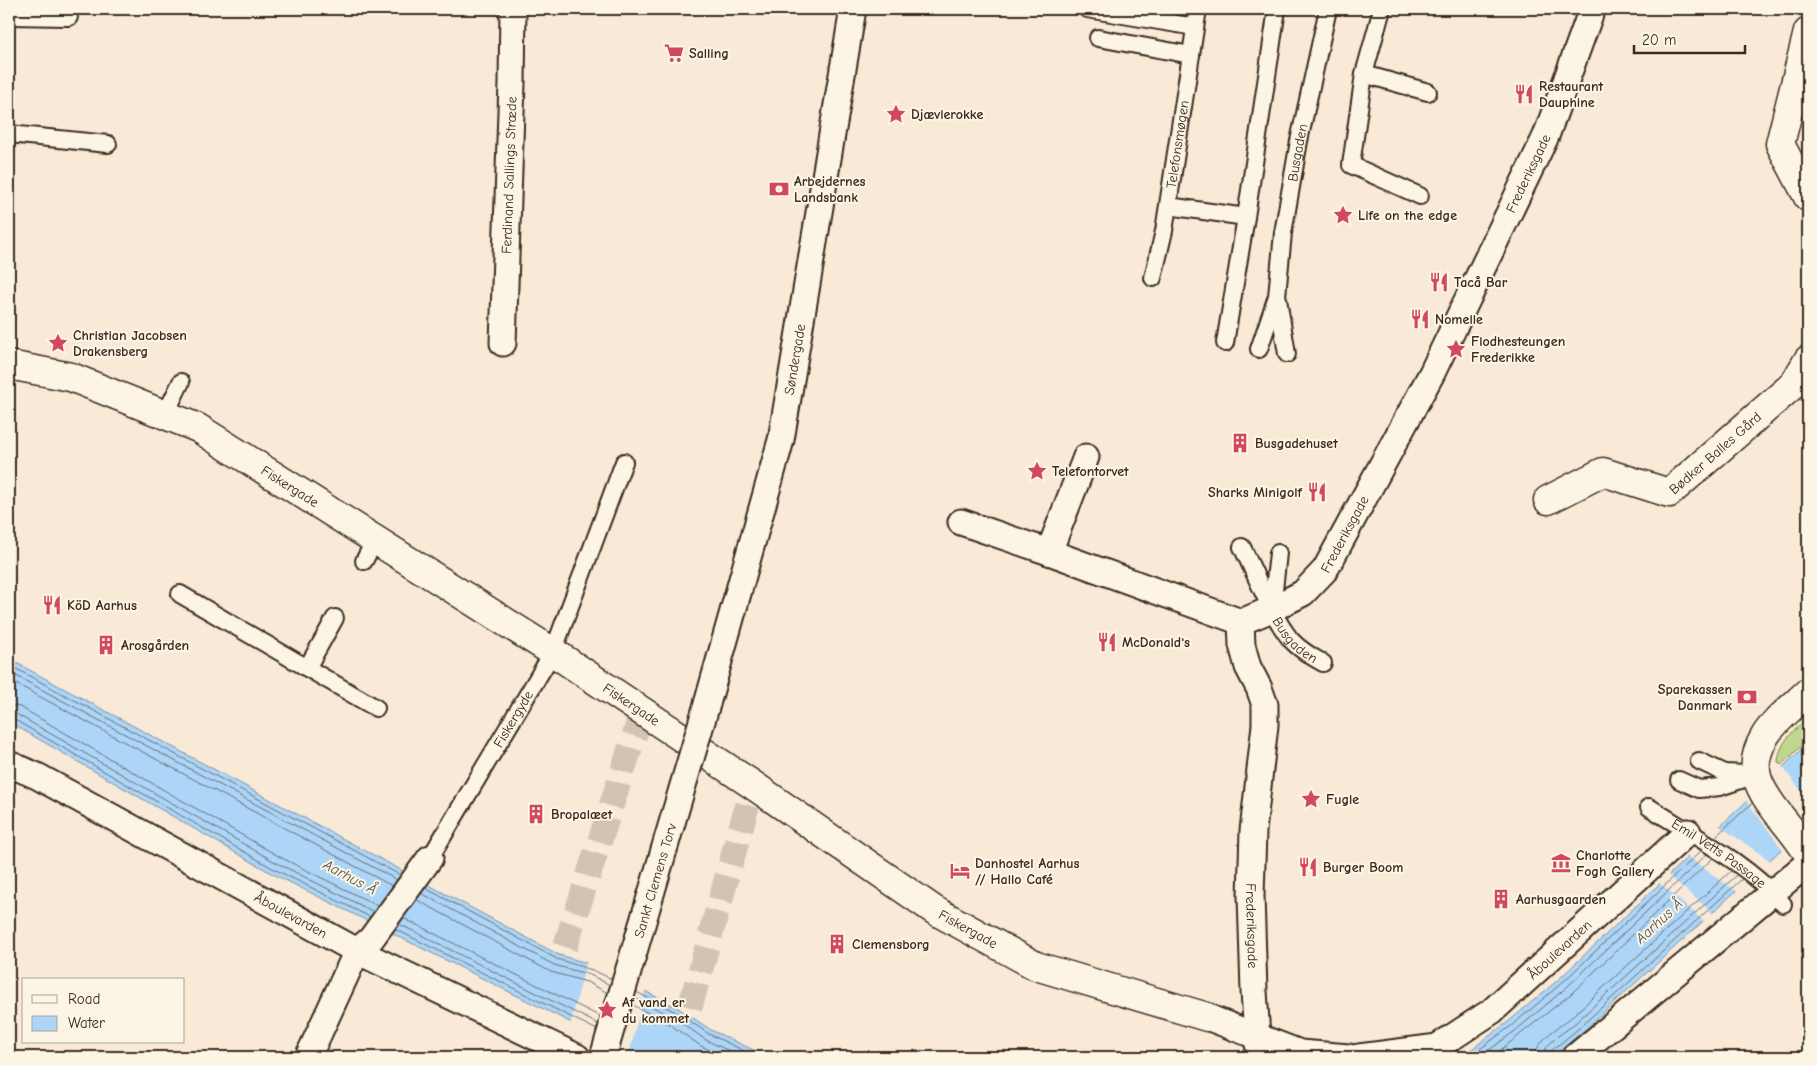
<svg xmlns="http://www.w3.org/2000/svg" width="1817" height="1066" viewBox="0 0 1817 1066" font-family="'Comic Neue',sans-serif">
<rect width="100%" height="100%" fill="#f9e9d7"/>
<filter id="ink" filterUnits="userSpaceOnUse"><feTurbulence type="fractalNoise" baseFrequency=".02" numOctaves="2"/><feDisplacementMap in="SourceGraphic" scale="10" xChannelSelector="R" yChannelSelector="G"/><feConvolveMatrix kernelMatrix="1 2 1 2 8 2 1 2 1" color-interpolation-filters="sRGB"/></filter>
<g filter="url(#ink)">
<path fill="#c0d78e" stroke="#7e8056" d="M1808,717V740L1781,765L1778,762C1779,742 1795,730 1808,717Z"/>
<g fill="#acd5f7" stroke="#7f91a0">
<path d="M9,659L559,955L594,965L678,1008L711,1030L768,1057H640L271,873L9,722Z"/>
<path d="M1808,743V825L1581,1033L1552,1057H1461L1508,1022L1559,979Z"/>
</g>
<g fill="#f9e9d7">
<path d="M1782,766L1808,800V829L1784,851L1745,799Z"/>
<path d="M1718,825L1772,862L1739,893L1685,855Z"/>
<path d="M1666,873L1715,915L1706,923L1657,881Z"/>
<path d="M587,960L646,988L629,1054L570,1025Z"/>
</g>
<g fill="none" stroke-linecap="round" stroke-linejoin="round">
<g stroke="#686e75" stroke-width="1">
<path d="M9,665L400,875"/>
<path d="M9,672L397,880"/>
<path d="M9,680L392,886"/>
<path d="M9,705L20,707L280,857L378,906"/>
<path d="M9,712L16,714L277,863L374,912"/>
<path d="M9,718L13,719L274,869L370,917"/>
<path d="M1715,837L1752,803"/>
<path d="M425,888L557,959L592,970L612,979"/>
<path d="M421,893L554,965L590,975L610,985"/>
<path d="M417,900L551,972L587,982L608,993"/>
<path d="M403,918L601,1017"/>
<path d="M399,924L598,1024"/>
<path d="M395,929L597,1030"/>
<path d="M636,992L676,1012L709,1034L757,1057"/>
<path d="M635,998L673,1017L706,1040L742,1057"/>
<path d="M633,1005L669,1024L701,1046L725,1057"/>
<path d="M1469,1057L1511,1026L1563,982L1701,851"/>
<path d="M1480,1057L1515,1031L1567,987L1707,854"/>
<path d="M1492,1057L1572,993L1713,858"/>
<path d="M1535,1057C1536,1040 1557,1029 1569,1019L1731,871"/>
<path d="M1543,1057C1544,1043 1564,1033 1574,1024L1737,875"/>
<path d="M1549,1057L1551,1051L1578,1029L1742,879"/>
</g>
<g stroke="#d3c3b2" stroke-width="25" stroke-dasharray="25 12" stroke-linecap="butt">
<path d="M565,947L642,712"/>
<path d="M690,1007L753,785"/>
</g>
<defs>
<g id="service">
<path d="M1087,9L1195,27"/>
<path d="M1382,9L1364,74L1428,92"/>
<path d="M9,16L69,17"/>
<path d="M1098,38L1191,55"/>
<path d="M1364,74L1351,165L1420,196"/>
<path d="M9,134L108,144"/>
<path d="M1168,206L1246,217L1277,9"/>
<path id="s1" d="M1153,278L1164,231L1198,9"/>
<path d="M1278,299L1287,354"/>
<path d="M1225,343L1246,217"/>
<path id="s2" d="M1259,349L1277,296L1283,233L1299,141L1328,9"/>
<path d="M165,415L181,382"/>
<path id="s3" d="M1242,547C1256,575 1272,617 1291,640C1300,650 1312,657 1323,663"/>
<path d="M364,561L375,540"/>
<path d="M180,594L376,708"/>
<path d="M1272,609L1278,553"/>
<path d="M307,668L335,618"/>
<path d="M1699,761L1725,773L1746,774"/>
<path d="M1679,780L1699,789L1720,787L1756,775"/>
<path id="s4" d="M1649,807C1694,836 1748,864 1783,904"/>
<path id="s5" d="M430,858L553,652L624,462"/>
</g>
<g id="pedestrian">
<path id="s6" d="M503,343L512,83L513,9"/>
<path d="M961,522L1049,552L1241,622"/>
<path d="M1049,552L1086,457"/>
<path id="s7" d="M1241,622L1272,609L1303,593L1325,570L1432,373L1546,136L1592,9"/>
<path id="s8" d="M1241,622L1242,645L1248,667L1259,688L1265,705V725L1253,831L1251,896L1254,991L1257,1037L1260,1057"/>
<path id="s9" d="M707,704L781,440L853,9"/>
<path id="s10" d="M9,764L37,776L357,951L577,1057"/>
<path d="M1207,1017L1300,1053L1349,1057"/>
<path d="M308,1057L357,951L371,939L430,858"/>
<path d="M1359,1057L1438,1047"/>
<path id="s11" d="M1422,1057L1492,1011L1688,832"/>
<path d="M1575,1057L1808,863"/>
</g>
<g id="minor">
<path d="M1808,32L1780,144L1808,197"/>
<path id="s12" d="M9,365L71,377L198,428L553,652L753,785L934,910L1036,966L1207,1017"/>
<path id="s13" d="M1548,500L1603,472L1669,493L1794,384L1808,360"/>
<path d="M1808,692C1796,704 1773,722 1765,736C1745,769 1760,790 1780,816C1790,828 1799,840 1808,853"/>
</g>
</defs>
<use href="#service" stroke="#3b2a1e" stroke-width="20"/>
<use href="#pedestrian" stroke="#3b2a1e" stroke-width="29"/>
<use href="#minor" stroke="#3b2a1e" stroke-width="31"/>
<use href="#service" stroke="#fcf5e5" stroke-width="16"/>
<use href="#pedestrian" stroke="#fcf5e5" stroke-width="25"/>
<use href="#minor" stroke="#fcf5e5" stroke-width="28"/>
<defs>
<g id="pedestrian-bridge">
<path id="s14" d="M603,1057L707,704"/>
</g>
</defs>
<use href="#pedestrian-bridge" stroke="#3b2a1e" stroke-width="29" stroke-linecap="butt"/>
<use href="#pedestrian-bridge" stroke="#fcf5e5" stroke-width="25"/>
</g>
</g>
<defs>
<symbol id="supermarket-bare" viewBox="-9 -9 18 18"><path d="M-6-5.5h2.5l.6 2H6L4.5 2H-2.5L-4.4-4H-6ZM-1.5 3.2a1.3 1.3 0 1 0 .1 0ZM3 3.2a1.3 1.3 0 1 0 .1 0Z" fill="#d1495b" stroke="#fcf5e5" stroke-width="2.5" paint-order="stroke"/></symbol>
<symbol id="restaurant-bare" viewBox="-9 -9 18 18"><path d="M-5-6h1v4h1v-4h1v4h1v-4h1v5L-1.5 .5V6h-2V.5L-5-1ZM5-6V6H3V1.5H1.5Q1.5-4 5-6Z" fill="#d1495b" stroke="#fcf5e5" stroke-width="2.5" paint-order="stroke"/></symbol>
<symbol id="sight-bare" viewBox="-9 -9 18 18"><path d="M0-6L1.8-2.2L6-1.7L2.9 1.2L3.7 5.4L0 3.3L-3.7 5.4L-2.9 1.2L-6-1.7L-1.8-2.2Z" fill="#d1495b" stroke="#fcf5e5" stroke-width="2.5" paint-order="stroke"/></symbol>
<symbol id="bank-bare" viewBox="-9 -9 18 18"><path d="M-6-4H6V4H-6ZM0-2.3a2.3 2.3 0 1 0 0 4.6a2.3 2.3 0 1 0 0-4.6Z" fill="#d1495b" stroke="#fcf5e5" stroke-width="2.5" paint-order="stroke"/></symbol>
<symbol id="building-bare" viewBox="-9 -9 18 18"><path d="M-4-6H4V6H1V3H-1V6H-4ZM-2.5-4.3h1.7v1.8h-1.7ZM.8-4.3h1.7v1.8H.8ZM-2.5-1h1.7V.8h-1.7ZM.8-1h1.7V.8H.8Z" fill="#d1495b" stroke="#fcf5e5" stroke-width="2.5" paint-order="stroke"/></symbol>
<symbol id="museum-bare" viewBox="-9 -9 18 18"><path d="M0-6L6-3V-2H-6V-3ZM-5-1h2V3h-2ZM-1-1h2V3h-2ZM3-1h2V3H3ZM-6 4H6V6H-6Z" fill="#d1495b" stroke="#fcf5e5" stroke-width="2.5" paint-order="stroke"/></symbol>
<symbol id="hotel-bare" viewBox="-9 -9 18 18"><path d="M-6-4.5h1.5V1H6V5H4.5V3h-9V5H-6ZM-4 0a1.8 1.8 0 1 1 3.6 0ZM.5 0V-2.5h3Q6-2.5 6 0Z" fill="#d1495b" stroke="#fcf5e5" stroke-width="2.5" paint-order="stroke"/></symbol>
</defs>
<g fill-rule="evenodd">
<use href="#supermarket-bare" x="660" y="39" width="28" height="28"/>
<use href="#restaurant-bare" x="1510" y="80" width="28" height="28"/>
<use href="#sight-bare" x="882" y="100" width="28" height="28"/>
<use href="#bank-bare" x="765" y="175" width="28" height="28"/>
<use href="#sight-bare" x="1329" y="201" width="28" height="28"/>
<use href="#restaurant-bare" x="1425" y="268" width="28" height="28"/>
<use href="#restaurant-bare" x="1406" y="305" width="28" height="28"/>
<use href="#sight-bare" x="44" y="329" width="28" height="28"/>
<use href="#sight-bare" x="1442" y="335" width="28" height="28"/>
<use href="#building-bare" x="1226" y="429" width="28" height="28"/>
<use href="#sight-bare" x="1023" y="457" width="28" height="28"/>
<use href="#restaurant-bare" x="1303" y="478" width="28" height="28"/>
<use href="#restaurant-bare" x="38" y="591" width="28" height="28"/>
<use href="#restaurant-bare" x="1093" y="628" width="28" height="28"/>
<use href="#building-bare" x="92" y="631" width="28" height="28"/>
<use href="#bank-bare" x="1733" y="683" width="28" height="28"/>
<use href="#sight-bare" x="1297" y="785" width="28" height="28"/>
<use href="#building-bare" x="522" y="800" width="28" height="28"/>
<use href="#museum-bare" x="1547" y="849" width="28" height="28"/>
<use href="#restaurant-bare" x="1294" y="853" width="28" height="28"/>
<use href="#hotel-bare" x="946" y="857" width="28" height="28"/>
<use href="#building-bare" x="1487" y="885" width="28" height="28"/>
<use href="#building-bare" x="823" y="930" width="28" height="28"/>
<use href="#sight-bare" x="593" y="996" width="28" height="28"/>
</g>
<g text-anchor="middle" stroke-width="4" stroke-linejoin="round" paint-order="stroke">
<g font-size="14" font-weight="bold" fill="#3b2a1e" stroke="#fcf5e5" text-anchor="start">
<text x="689" y="58">Salling</text>
<text x="1539" y="91">Restaurant<tspan x="1539" dy="16">Dauphine</tspan></text>
<text x="911" y="119">Djævlerokke</text>
<text x="794" y="186">Arbejdernes<tspan x="794" dy="16">Landsbank</tspan></text>
<text x="1358" y="220">Life on the edge</text>
<text x="1454" y="287">Tacå Bar</text>
<text x="1435" y="324">Nomelle</text>
<text x="73" y="340">Christian Jacobsen<tspan x="73" dy="16">Drakensberg</tspan></text>
<text x="1471" y="346">Flodhesteungen<tspan x="1471" dy="16">Frederikke</tspan></text>
<text x="1255" y="448">Busgadehuset</text>
<text x="1052" y="476">Telefontorvet</text>
<text x="1302" y="497" text-anchor="end">Sharks Minigolf</text>
<text x="67" y="610">KöD Aarhus</text>
<text x="1122" y="647">McDonald's</text>
<text x="121" y="650">Arosgården</text>
<text x="1732" y="694" text-anchor="end">Sparekassen<tspan x="1732" dy="16">Danmark</tspan></text>
<text x="1326" y="804">Fugle</text>
<text x="551" y="819">Bropalæet</text>
<text x="1576" y="860">Charlotte<tspan x="1576" dy="16">Fogh Gallery</tspan></text>
<text x="975" y="868">Danhostel Aarhus<tspan x="975" dy="16">// Hallo Café</tspan></text>
<text x="1323" y="872">Burger Boom</text>
<text x="1516" y="904">Aarhusgaarden</text>
<text x="852" y="949">Clemensborg</text>
<text x="622" y="1007">Af vand er<tspan x="622" dy="16">du kommet</tspan></text>
</g>
<g font-size="14" fill="#3b2a1e" stroke="#fcf5e5">
<text dy="5" stroke="none"><textPath href="#s1" startOffset="136">Telefonsmøgen</textPath></text>
<text dy="5" stroke="none"><textPath href="#s2" startOffset="201">Busgaden</textPath></text>
<text dy="5" stroke="none"><textPath href="#s7" startOffset="546">Frederiksgade</textPath></text>
<text dy="5" stroke="none"><textPath href="#s6" startOffset="168">Ferdinand Sallings Stræde</textPath></text>
<text dy="5" stroke="none"><textPath href="#s9" startOffset="356">Søndergade</textPath></text>
<text dy="5" stroke="none"><textPath href="#s13" startOffset="192">Bødker Balles Gård</textPath></text>
<text dy="5" stroke="none"><textPath href="#s12" startOffset="309">Fiskergade</textPath></text>
<text dy="5" stroke="none"><textPath href="#s7" startOffset="141">Frederiksgade</textPath></text>
<text dy="5" stroke="none"><textPath href="#s3" startOffset="108">Busgaden</textPath></text>
<text dy="5" stroke="none"><textPath href="#s12" startOffset="714">Fiskergade</textPath></text>
<text dy="5" stroke="none"><textPath href="#s5" startOffset="162">Fiskergyde</textPath></text>
<text dy="5" stroke="none"><textPath href="#s4" startOffset="84">Emil Vetts Passage</textPath></text>
<text dy="5" stroke="none"><textPath href="#s14" startOffset="184">Sankt Clemens Torv</textPath></text>
<text dy="5" stroke="none"><textPath href="#s10" startOffset="320">Åboulevarden</textPath></text>
<text dy="5" stroke="none"><textPath href="#s8" startOffset="309">Frederiksgade</textPath></text>
<text dy="5" stroke="none"><textPath href="#s12" startOffset="1119">Fiskergade</textPath></text>
<text dy="5" stroke="none"><textPath href="#s11" startOffset="175">Åboulevarden</textPath></text>
</g>
<g font-size="15" font-style="italic" fill="#575554" stroke="#fcf5e5">
<text transform="translate(350 877) rotate(28)" y="5">Aarhus Å</text>
<text transform="translate(1659 921) rotate(-43)" y="5">Aarhus Å</text>
</g>
</g>
<rect width="1817" height="1066" fill="none" stroke="#fcf5e5" stroke-width="30"/>
<rect x="15" y="15" width="1787" height="1036" fill="none" stroke="#3b2a1e" stroke-width="2" filter="url(#ink)"/>
<rect x="22" y="978" width="162" height="65" fill="#fcf5e5" stroke="#afa495"/>
<rect x="32" y="995" width="25" height="8" fill="#fcf5e5" stroke="#afa495"/>
<text x="68" y="1004" font-size="15" fill="#3b2a1e">Road</text>
<rect x="32" y="1016" width="25" height="15" fill="#acd5f7" stroke="#afa495"/>
<text x="68" y="1028" font-size="15" fill="#3b2a1e">Water</text>
<path d="M1634 45v8h111v-8" fill="none" stroke="#3b2a1e" stroke-width="2.5"/>
<text x="1642" y="45" font-size="15" fill="#3b2a1e" stroke="#fcf5e5" stroke-width="4" paint-order="stroke">20 m</text>
</svg>
